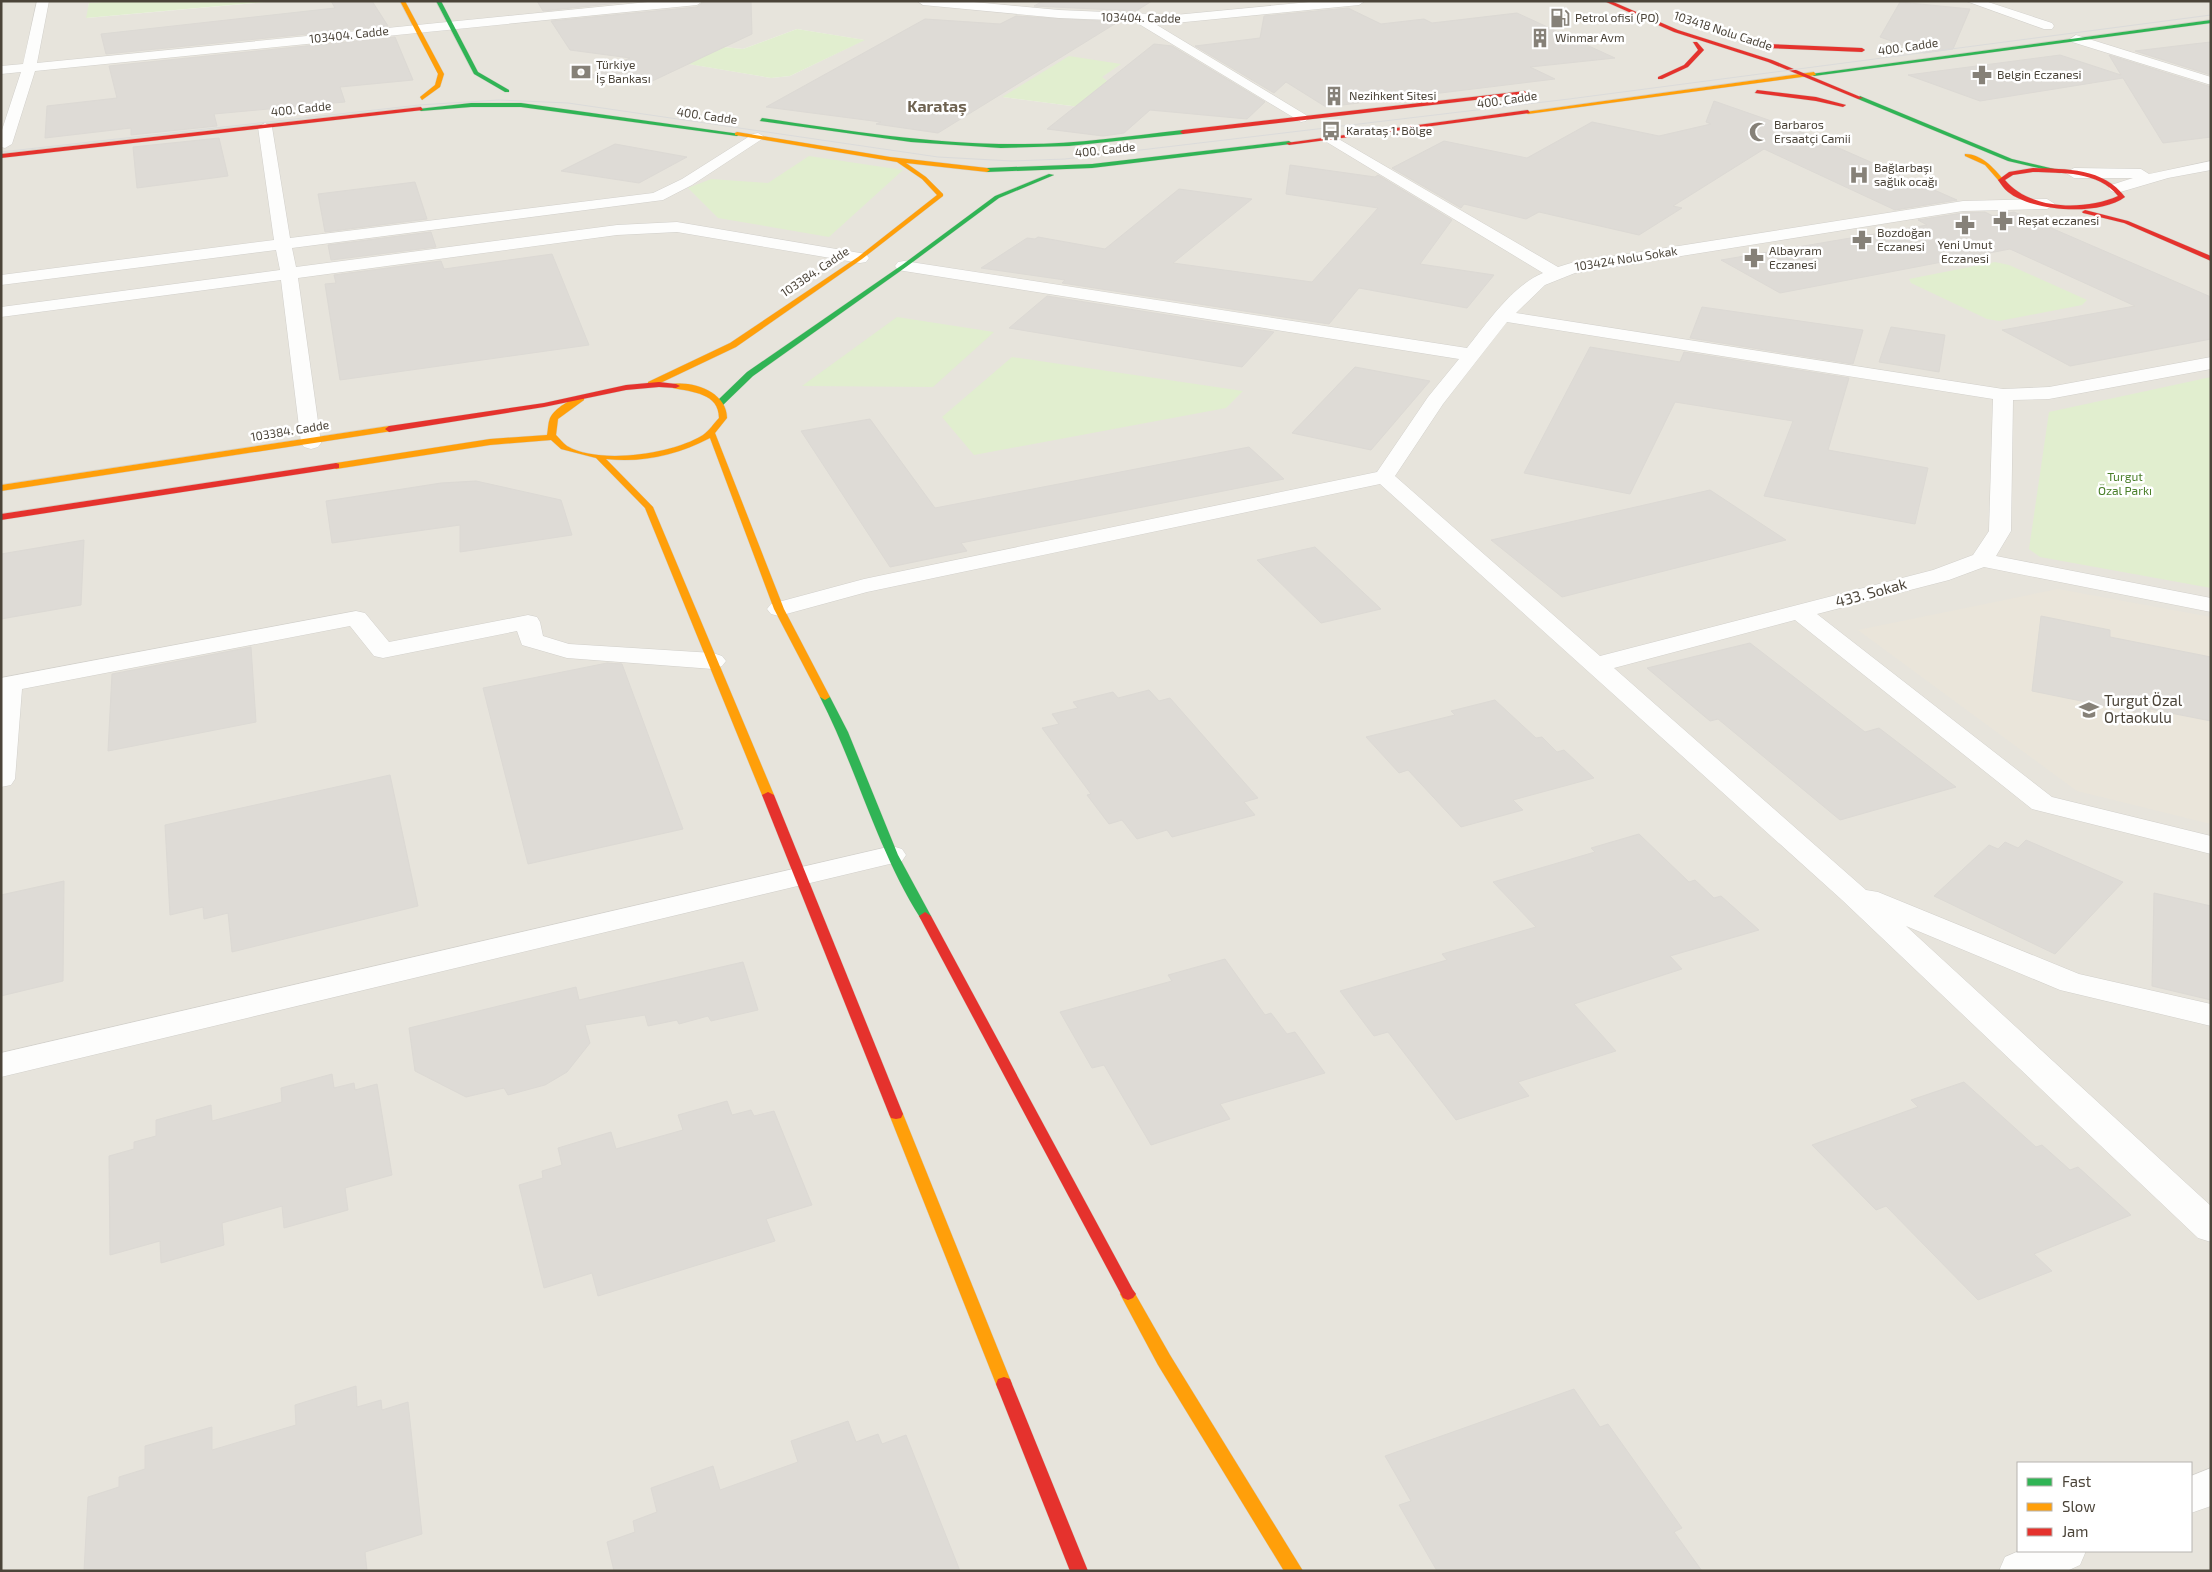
<svg xmlns="http://www.w3.org/2000/svg" width="2212" height="1572" viewBox="0 0 2212 1572" font-family="'Exo 2',sans-serif">
<rect width="100%" height="100%" fill="#f4f2ee"/>
<path fill="#e7e4dc" fill-rule="evenodd" d="M1,1H116L89,3L87,18L277,1H2211V1571H1ZM797,29L864,40L790,76L771,78L643,56L675,42L743,49ZM1120,64L1101,77L1111,84L1118,112L1003,97ZM2018,1463H2191V1551H2018Z"/>
<path fill="#eae5da" d="M2058,589L2211,617V824L2077,791L1858,630Z"/>
<g fill="#e1eecf">
<path d="M116,1H277L86,18L89,3Z"/>
<path d="M797,29L865,40L790,76L771,78L641,56L675,42L743,49Z"/>
<path d="M1069,56L1121,64L1102,77L1111,84L1118,112L1002,97Z"/>
<path d="M809,156L903,170L829,237L718,218L688,188L711,179L768,183Z"/>
<path d="M1995,262L2009,265L2087,300L2082,305L1999,321L1987,319L1911,283L1909,279Z"/>
<path d="M897,317L994,332L933,387L802,386Z"/>
<path d="M1012,357L1243,391L1226,408L974,455L942,417Z"/>
<path d="M2211,377V588L2040,557L2029,549L2049,412Z"/>
</g>
<g fill="#dedbd6" stroke="#dcd9d4">
<path d="M331,1H372L388,26L106,54L101,34L335,8Z"/>
<path d="M537,1H637L543,11Z"/>
<path d="M705,1H751L752,34L646,84L588,77L630,58L570,50L551,21L697,7Z"/>
<path d="M1043,1H1152L1136,11L1034,6Z"/>
<path d="M1900,2L1970,9L1953,49L1924,53L1880,37Z"/>
<path d="M1348,8L1381,24L1424,19L1432,23L1517,13L1615,58L1530,67L1555,79L1326,107L1286,82L1274,93L1195,46L1260,38L1264,16Z"/>
<path d="M1016,16L1118,22L938,133L876,124L881,122L766,107L925,19L1000,24Z"/>
<path d="M395,37L413,80L340,87L345,102L214,114L217,126L131,135V128L45,138L47,106L117,98L109,66Z"/>
<path d="M2211,42V75L2135,51L2193,44Z"/>
<path d="M1154,44L1172,46L1265,102L1247,119L1150,110L1124,133L1103,136L1047,129Z"/>
<path d="M2060,55L2121,75L2109,55L2211,87V137L2163,143L2123,78L1980,101L1908,75Z"/>
<path d="M1714,101L1800,131L1957,200L1895,210L1764,149L1673,206L1682,208L1639,235L1539,212L1526,219L1464,204L1461,208L1392,168L1444,141L1527,158L1592,122L1659,136L1711,124L1706,122Z"/>
<path d="M219,138L228,176L137,188L133,147Z"/>
<path d="M615,144L687,157L639,183L561,171Z"/>
<path d="M1290,165L1375,177L1378,175L1452,220L1420,264L1494,275L1467,308L1359,288L1329,324L1062,283L1065,280L981,268L1027,238L1035,239L1038,237L1105,249L1179,189L1252,199L1173,263L1312,282L1378,208L1286,194Z"/>
<path d="M415,182L427,219L325,232L318,194Z"/>
<path d="M1985,212L1993,216L2014,212L2211,297V339L2070,366L2002,330L2135,306L2010,249L1780,293L1721,260L1927,225L1918,220L1963,213Z"/>
<path d="M431,232L436,247L331,260L328,245Z"/>
<path d="M552,254L589,345L340,380L325,284L336,283L334,275L441,261L444,269Z"/>
<path d="M1047,296L1274,332L1242,367L1009,328Z"/>
<path d="M1702,307L1863,330L1853,364L1690,338Z"/>
<path d="M1891,327L1945,335L1939,372L1879,362Z"/>
<path d="M1590,347L1680,362L1684,352L1849,378L1828,450L1928,468L1915,524L1764,496L1793,421L1675,402L1630,494L1524,473Z"/>
<path d="M1355,367L1430,381L1371,450L1292,433Z"/>
<path d="M870,419L935,508L1249,447L1284,479L961,543L967,551L890,567L801,431Z"/>
<path d="M476,481L561,500L572,535L460,552V525L332,543L326,501L441,483Z"/>
<path d="M1710,490L1786,540L1562,597L1491,540Z"/>
<path d="M84,540L81,605L1,619V554Z"/>
<path d="M1315,547L1381,609L1321,623L1257,560Z"/>
<path d="M2041,616L2110,630V637L2211,657V721L2150,709V715L2032,691Z"/>
<path d="M1750,643L1865,732L1879,728L1956,787L1840,820L1718,719L1710,721L1647,668Z"/>
<path d="M251,647L256,722L108,751L112,674Z"/>
<path d="M607,663L622,664L683,829L528,864L483,688Z"/>
<path d="M1149,690L1159,701L1170,698L1258,798L1244,802L1255,815L1172,837L1167,830L1137,839L1122,820L1109,824L1087,795L1091,794L1042,728L1059,724L1052,714L1078,708L1073,702L1113,692L1118,698Z"/>
<path d="M1495,700L1536,738L1542,737L1557,752L1564,750L1594,778L1513,800L1523,810L1461,827L1408,770L1399,773L1366,737L1455,715L1451,711Z"/>
<path d="M390,775L418,906L232,952L228,913L204,919L203,907L170,915L165,825Z"/>
<path d="M1639,834L1689,882L1695,880L1714,898L1721,896L1759,930L1670,956L1682,969L1574,1004L1616,1051L1518,1082L1529,1096L1456,1120L1388,1032L1374,1036L1340,991L1447,960L1442,954L1536,927L1493,882L1595,852L1591,848Z"/>
<path d="M2026,840L2123,882L2055,954L1934,896L1989,845L1998,849L2005,842L2018,848Z"/>
<path d="M64,881L63,981L1,996V895Z"/>
<path d="M2154,893L2211,906V1000L2152,986Z"/>
<path d="M1225,959L1265,1015L1271,1013L1287,1034L1295,1032L1325,1073L1220,1104L1230,1119L1151,1145L1104,1065L1092,1068L1060,1012L1172,981L1168,975Z"/>
<path d="M743,962L758,1010L711,1021L708,1016L679,1024L677,1020L648,1026L645,1015L585,1025L590,1043L567,1072L545,1085L508,1095L504,1088L466,1097L415,1071L409,1028L576,987L579,1000Z"/>
<path d="M332,1074L334,1088L354,1083L355,1090L377,1084L392,1175L345,1188L348,1210L284,1228L282,1206L222,1223L224,1245L161,1263L160,1241L110,1255L109,1156L134,1149V1142L156,1136V1120L211,1105L212,1121L282,1102L281,1088Z"/>
<path d="M1964,1082L2036,1147L2042,1145L2070,1170L2078,1167L2131,1215L2034,1254L2052,1271L1978,1300L1886,1206L1876,1210L1812,1145L1918,1107L1911,1100Z"/>
<path d="M727,1101L732,1115L751,1110L754,1116L774,1111L812,1205L766,1219L775,1241L598,1296L592,1273L544,1288L519,1185L543,1178L542,1171L562,1165L558,1148L611,1132L616,1149L683,1130L678,1115Z"/>
<path d="M356,1386L357,1407L381,1400L382,1410L408,1402L422,1534L365,1552L367,1571H84L88,1497L119,1487V1477L145,1469V1446L212,1427V1450L296,1425L295,1405Z"/>
<path d="M1574,1389L1600,1427L1608,1424L1682,1528L1674,1532L1702,1571H1437L1399,1505L1411,1501L1385,1456Z"/>
<path d="M848,1421L856,1442L878,1434L882,1444L906,1435L960,1571H614L607,1542L635,1532L633,1521L657,1512L651,1488L713,1466L720,1490L798,1462L791,1441Z"/>
</g>
<g fill="none" stroke-linecap="round" stroke-linejoin="round">
<defs>
<g id="street">
<path d="M37,1H49L37,63L658,1H703L697,5L35,71L12,144L5,148L1,147V133L21,72L1,74V66L23,64Z"/>
<path d="M917,1H963L1059,10L1175,15L1320,1H1365L1359,5L1175,23L1152,22L1306,115L1308,118L1306,121L1301,122L1134,21L1059,18L923,5Z"/>
<path d="M1966,1H1985L2052,23L2054,26L2052,29H2044Z"/>
<path d="M2076,35L2211,77V85L2072,42L2070,39Z"/>
<path d="M265,123L272,127L290,238L653,193L682,179L753,134L758,133L765,137L692,185L663,200L292,248L296,267L617,225L677,222L860,253L866,254L869,258L866,262L860,263L677,232L617,235L298,278L321,443L318,447L311,449L304,447L301,443L281,280L1,317V307L280,270L276,250L1,285V275L274,240L258,127Z"/>
<path d="M1330,134L1558,267L1571,263L1963,201L2047,199L2055,204L2047,209L1963,211L1575,273L1545,285L1516,313L2003,389L2049,387L2211,357V369L2049,399L2013,400L2011,531L1996,556L2211,598V612L1984,567L1949,580L1817,614L2052,797L2211,836V854L2032,809L1795,620L1614,668L1866,890L1878,892L2079,974L2211,1004V1026L2060,990L1906,926L2211,1206V1242L2198,1238L1842,900L1380,484L867,592L779,616L771,614L767,609L771,604L864,579L1377,472L1428,397L1459,359L904,271L898,270L895,266L898,262L904,261L1467,348C1486,324 1513,285 1543,273L1325,141L1323,138ZM1507,322L1993,399L1989,531L1973,555L1933,570L1600,656L1395,476L1443,404Z"/>
<path d="M2211,161V170L2168,178L2117,193L2111,191L2109,188L2111,185L2133,178H2074L2066,173L2074,168L2141,169L2149,174Z"/>
<path d="M356,611L365,613L389,642L528,615L537,617L540,622L543,636L569,644L713,653L722,656L726,661L722,666L713,669L567,658L522,645L517,631L383,658L374,656L350,626L22,689L15,779L11,785L1,787V678Z"/>
<path d="M892,846L902,849L906,855L902,861L1,1077V1053Z"/>
<path d="M2211,1468V1506L2191,1513V1476Z"/>
<path d="M2019,1551H2086L2080,1565L2067,1571H1999L2005,1557Z"/>
</g>
<g id="fast">
<path d="M436,1H441L478,72L509,90V92H505L474,74Z"/>
<path d="M2211,20V23L1814,76L1811,74Z"/>
<path d="M1860,96L2012,159L2063,171L2060,173L2008,161L1858,99Z"/>
<path d="M471,103H521L740,134L737,136L521,107H471L421,111L418,109Z"/>
<path d="M762,118C849,131 936,145 1024,144C1077,144 1130,136 1183,130L1186,132L1183,134L1069,146L1001,148L911,142L760,121Z"/>
<path d="M1289,141L1292,143L1291,144L1092,168L987,172L984,170L987,168L1092,164Z"/>
<path d="M1049,174L1054,175L999,198L906,267L753,376L723,405H717V401L747,372L902,265L995,196Z"/>
<path d="M825,694L830,697L848,732L898,855L931,916L929,919H921C877,850 857,769 820,697Z"/>
</g>
<g id="slow">
<path d="M400,1H405L444,74L440,87L422,100L420,97L435,85L438,74Z"/>
<path d="M1814,72L1816,75L1528,114L1525,112Z"/>
<path d="M737,132L890,157L987,168L990,170L987,172L906,163L926,177L943,194V196L862,259L736,347L654,386H648V382L730,343L858,257L937,195L922,179L897,162L735,135V133Z"/>
<path d="M1965,154C1981,154 1993,167 2003,179V181H1999L1985,165L1965,156Z"/>
<path d="M673,384C695,381 727,393 727,418L715,433L784,609L830,697L825,700L820,697L774,609L710,438C677,455 643,463 606,459L653,507L774,795L768,798L762,795L645,508L596,458L561,449L551,440L490,445L336,469L332,466L336,463L490,439L547,435C548,430 548,423 550,418C555,408 571,399 581,396H584V400L558,419L556,435C559,438 563,443 567,446C599,465 673,454 703,435C709,431 714,423 719,418C719,393 692,392 673,388Z"/>
<path d="M389,426L393,429L392,431L1,491V485Z"/>
<path d="M896,1109L901,1110L903,1114L1012,1384L1010,1389L1004,1391L998,1389L996,1384L889,1114L891,1110Z"/>
<path d="M1128,1288L1133,1290L1170,1355L1303,1571H1284L1158,1365L1120,1294L1123,1290Z"/>
</g>
<g id="jam">
<path d="M1604,1H1611L1678,30L1772,60L1863,98L1858,99L1768,62L1674,32Z"/>
<path d="M1749,41L1767,44L1862,48L1865,50L1862,52L1767,48L1747,44Z"/>
<path d="M1693,42H1697L1704,50L1688,67L1662,79H1658V77L1684,65L1698,50Z"/>
<path d="M1757,90L1816,97L1846,105L1843,107L1816,101L1755,93Z"/>
<path d="M1525,91L1527,94L1183,134L1180,132L1183,130Z"/>
<path d="M421,107L423,110L1,158V154Z"/>
<path d="M1528,110L1530,113L1289,145L1286,143Z"/>
<path d="M2033,168C2066,169 2104,168 2125,197C2100,216 2033,212 2008,192C2004,189 2001,184 1998,180L2009,172ZM2033,172C2062,173 2098,171 2118,196C2084,211 2030,210 2005,180L2013,175Z"/>
<path d="M2085,210L2128,221L2211,256V261L2124,223L2083,213L2082,212Z"/>
<path d="M659,382L676,384L680,386L676,388L659,387L626,390L544,407L389,432L385,429L389,426L544,403L626,385Z"/>
<path d="M336,463L339,464V468L1,520V514Z"/>
<path d="M768,792L774,795L903,1114L901,1118L896,1119L891,1118L889,1114L762,795Z"/>
<path d="M925,912L931,916L1133,1290L1136,1294L1133,1298L1128,1300L1123,1298L919,916Z"/>
<path d="M1004,1377L1010,1379L1012,1384L1088,1571H1070L996,1384L998,1379Z"/>
</g>
</defs>
<use href="#street" stroke="#d2d0cb" stroke-width="1"/>
<use href="#fast" stroke="#d3cfc5" stroke-width="1"/>
<use href="#slow" stroke="#d3cfc5" stroke-width="1"/>
<use href="#jam" stroke="#d3cfc5" stroke-width="1"/>
<use href="#street" fill="#fdfdfc" fill-rule="evenodd"/>
<use href="#fast" fill="#30b455" fill-rule="evenodd"/>
<use href="#slow" fill="#ff9f0a" fill-rule="evenodd"/>
<use href="#jam" fill="#e5322d" fill-rule="evenodd"/>
<path stroke="#dbdbda" stroke-width="1" d="M1,152L419,105L499,100L568,103L938,157L1012,161L1065,159L1569,99L2211,15"/>
</g>
<defs>
<symbol id="fuel-bare" viewBox="-9 -9 18 18"><path d="M-5.5-6h7V0h2V4h1.3V-2.5L3-4.5l.8-.8L6-3V5H2.5V1h-1V6h-7ZM-4.2-4.7v3.2H.2V-4.7Z" fill="#868178" stroke="#fff" stroke-width="2.5" paint-order="stroke"/></symbol>
<symbol id="building-bare" viewBox="-9 -9 18 18"><path d="M-4-6H4V6H1V3H-1V6H-4ZM-2.5-4.3h1.7v1.8h-1.7ZM.8-4.3h1.7v1.8H.8ZM-2.5-1h1.7V.8h-1.7ZM.8-1h1.7V.8H.8Z" fill="#868178" stroke="#fff" stroke-width="2.5" paint-order="stroke"/></symbol>
<symbol id="bank-bare" viewBox="-9 -9 18 18"><path d="M-6-4H6V4H-6ZM0-2.3a2.3 2.3 0 1 0 0 4.6a2.3 2.3 0 1 0 0-4.6Z" fill="#868178" stroke="#fff" stroke-width="2.5" paint-order="stroke"/></symbol>
<symbol id="pharmacy-bare" viewBox="-9 -9 18 18"><path d="M-2-6h4v4h4v4h-4v4h-4v-4h-4v-4h4Z" fill="#868178" stroke="#fff" stroke-width="2.5" paint-order="stroke"/></symbol>
<symbol id="bus-bare" viewBox="-9 -9 18 18"><path d="M-5-6H5V4H4V6H2V4H-2V6H-4V4H-5ZM-3.5-4V0h7V-4ZM-3.5 1.2v1.5H-2V1.2ZM2 1.2v1.5H3.5V1.2Z" fill="#868178" stroke="#fff" stroke-width="2.5" paint-order="stroke"/></symbol>
<symbol id="mosque-bare" viewBox="-9 -9 18 18"><path d="M3.5-4.9A6 6 0 1 0 3.5 4.9A5 5 0 1 1 3.5-4.9Z" fill="#868178" stroke="#fff" stroke-width="2.5" paint-order="stroke"/></symbol>
<symbol id="hospital-bare" viewBox="-9 -9 18 18"><path d="M-5-5h3v3.5h4V-5h3V5h-3V1.5h-4V5h-3Z" fill="#868178" stroke="#fff" stroke-width="2.5" paint-order="stroke"/></symbol>
<symbol id="school-bare" viewBox="-9 -9 18 18"><path d="M0-5L7-2L0 1L-7-2ZM-4 1L0 2.5L4 1V4Q0 6-4 4Z" fill="#868178" stroke="#fff" stroke-width="2.5" paint-order="stroke"/></symbol>
</defs>
<g fill-rule="evenodd">
<use href="#fuel-bare" x="1546" y="4" width="28" height="28"/>
<use href="#building-bare" x="1526" y="24" width="28" height="28"/>
<use href="#bank-bare" x="567" y="58" width="28" height="28"/>
<use href="#pharmacy-bare" x="1968" y="61" width="28" height="28"/>
<use href="#building-bare" x="1320" y="82" width="28" height="28"/>
<use href="#bus-bare" x="1317" y="117" width="28" height="28"/>
<use href="#mosque-bare" x="1745" y="118" width="28" height="28"/>
<use href="#hospital-bare" x="1845" y="161" width="28" height="28"/>
<use href="#pharmacy-bare" x="1989" y="207" width="28" height="28"/>
<use href="#pharmacy-bare" x="1951" y="211" width="28" height="28"/>
<use href="#pharmacy-bare" x="1848" y="226" width="28" height="28"/>
<use href="#pharmacy-bare" x="1740" y="244" width="28" height="28"/>
<use href="#school-bare" x="2075" y="696" width="28" height="28"/>
</g>
<g text-anchor="middle" stroke-width="5" stroke-linejoin="round" paint-order="stroke">
<g font-size="12" fill="#4b4439" stroke="#fff">
<text transform="translate(1141 18) rotate(1)" y="4">103404. Cadde</text>
<text transform="translate(1723 31) rotate(18)" y="4">103418 Nolu Cadde</text>
<text transform="translate(349 35) rotate(-6)" y="4">103404. Cadde</text>
<text transform="translate(1908 47) rotate(-8)" y="4">400. Cadde</text>
<text transform="translate(1507 100) rotate(-8)" y="4">400. Cadde</text>
<text transform="translate(301 109) rotate(-6)" y="4">400. Cadde</text>
<text transform="translate(707 116) rotate(8)" y="4">400. Cadde</text>
<text transform="translate(1105 150) rotate(-6)" y="4">400. Cadde</text>
<text transform="translate(1626 259) rotate(-9)" y="4">103424 Nolu Sokak</text>
<text transform="translate(815 272) rotate(-34)" y="4">103384. Cadde</text>
<text transform="translate(290 431) rotate(-9)" y="4">103384. Cadde</text>
</g>
<g font-size="12" fill="#4b4439" stroke="#fff" text-anchor="start">
<text x="1575" y="22">Petrol ofisi (PO)</text>
<text x="1555" y="42">Winmar Avm</text>
<text x="596" y="69">Türkiye<tspan x="596" dy="14">İş Bankası</tspan></text>
<text x="1997" y="79">Belgin Eczanesi</text>
<text x="1349" y="100">Nezihkent Sitesi</text>
<text x="1774" y="129">Barbaros<tspan x="1774" dy="14">Ersaatçi Camii</tspan></text>
<text x="1346" y="135">Karataş 1. Bölge</text>
<text x="1874" y="172">Bağlarbaşı<tspan x="1874" dy="14">sağlık ocağı</tspan></text>
<text x="2018" y="225">Reşat eczanesi</text>
<text x="1877" y="237">Bozdoğan<tspan x="1877" dy="14">Eczanesi</tspan></text>
<text x="1965" y="249" text-anchor="middle">Yeni Umut<tspan x="1965" dy="14">Eczanesi</tspan></text>
<text x="1769" y="255">Albayram<tspan x="1769" dy="14">Eczanesi</tspan></text>
</g>
<g font-size="12" fill="#4a7f2a" stroke="#fff">
<text x="2125" y="481">Turgut<tspan x="2125" dy="14">Özal Parkı</tspan></text>
</g>
<g font-size="15" fill="#4b4439" stroke="#fff">
<text transform="translate(1871 593) rotate(-15)" y="5">433. Sokak</text>
</g>
<g font-size="15" fill="#4b4439" stroke="#fff" text-anchor="start">
<text x="2104" y="706">Turgut Özal<tspan x="2104" dy="17">Ortaokulu</tspan></text>
</g>
<g font-size="16" font-weight="bold" fill="#6e6250" stroke="#fff">
<text x="937" y="112">Karataş</text>
</g>
</g>
<rect width="2212" height="1572" fill="none" stroke="#4b4439" stroke-width="5"/>
<rect x="2017" y="1462" width="175" height="90" fill="#ffffff" stroke="#b7b4b0"/>
<rect x="2027" y="1478" width="25" height="8" fill="#30b455" stroke="#b7b4b0"/>
<text x="2062" y="1487" font-size="15" fill="#4b4439">Fast</text>
<rect x="2027" y="1503" width="25" height="8" fill="#ff9f0a" stroke="#b7b4b0"/>
<text x="2062" y="1512" font-size="15" fill="#4b4439">Slow</text>
<rect x="2027" y="1528" width="25" height="8" fill="#e5322d" stroke="#b7b4b0"/>
<text x="2062" y="1537" font-size="15" fill="#4b4439">Jam</text>
</svg>
